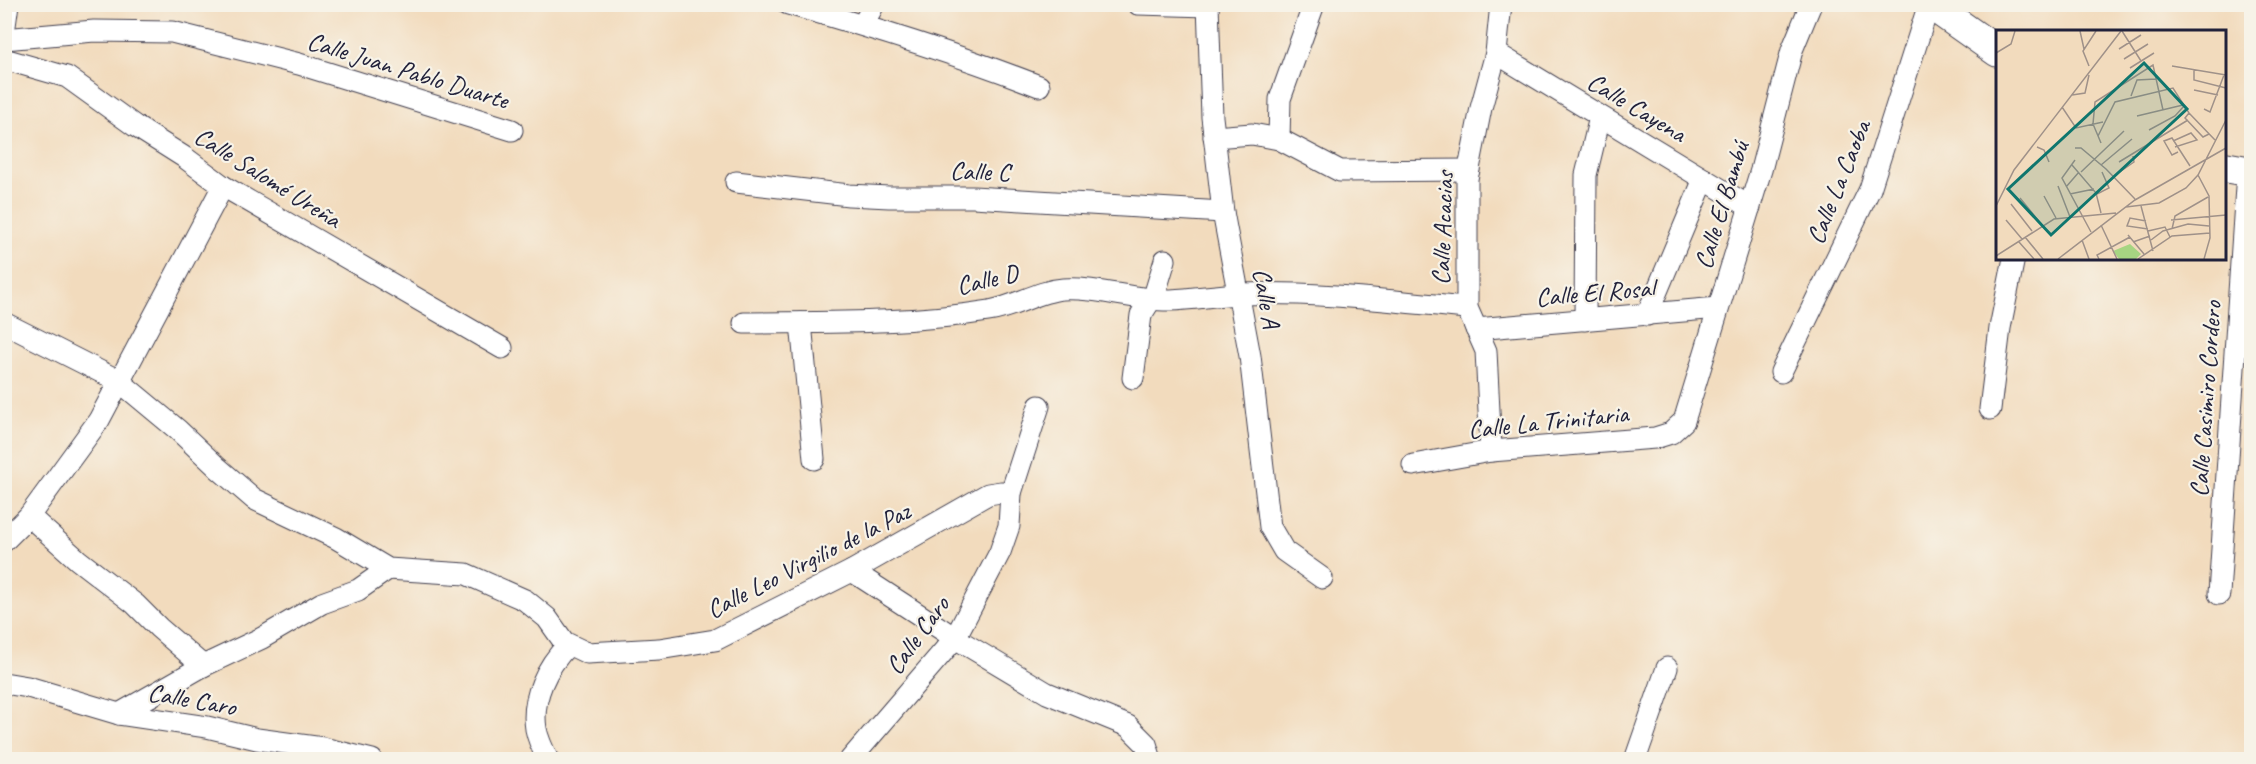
<svg xmlns="http://www.w3.org/2000/svg" width="2256" height="764" viewBox="0 0 2256 764" font-family="Caveat,sans-serif">
<rect width="100%" height="100%" fill="#f7f3e8"/>
<filter id="ink" filterUnits="userSpaceOnUse"><feTurbulence type="fractalNoise" baseFrequency=".0167" numOctaves="2"/><feDisplacementMap in="SourceGraphic" scale="12" xChannelSelector="R" yChannelSelector="G"/><feConvolveMatrix kernelMatrix="1 2 1 2 8 2 1 2 1" color-interpolation-filters="sRGB"/></filter>
<filter id="wash" filterUnits="userSpaceOnUse"><feTurbulence type="fractalNoise" baseFrequency=".008" numOctaves="4" result="noise"/><feDisplacementMap in="SourceGraphic" scale="24" xChannelSelector="R" yChannelSelector="G"/><feGaussianBlur stdDeviation="1.35" result="paint"/><feColorMatrix in="noise" values="0 0 0 0 0 0 0 0 0 0 0 0 0 0 0 0 0 1.4 0 .05"/><feComposite in="paint" operator="in"/></filter>
<g filter="url(#wash)">
<rect width="100%" height="100%" fill="#f2dbbd"/>
</g>
<g filter="url(#ink)">
<g fill="none" stroke-linecap="round" stroke-linejoin="round">
<defs>
<g id="street">
<path d="M788,4C873,28 957,54 1039,86"/>
<path d="M1138,4L1208,6"/>
<path d="M1208,4L1212,117L1223,212L1250,356L1270,527L1284,551L1322,578"/>
<path d="M863,25L874,4"/>
<path d="M4,33L8,4"/>
<path d="M4,39L94,31L172,32L299,64L512,130"/>
<path d="M1496,53L1750,207"/>
<path d="M4,59L67,77L135,126L184,157L223,186L502,348"/>
<path d="M1214,137L1252,134L1279,139L1340,171L1469,170"/>
<path d="M1279,139L1280,99L1314,4"/>
<path d="M736,182L849,195L889,197H973L1223,212"/>
<path d="M1647,315L1704,179"/>
<path d="M1585,320L1586,175L1600,117"/>
<path d="M4,323L119,381L178,430L218,468L254,499L336,538L388,569L466,574L525,600L547,618L564,642L587,653L659,649L715,640L852,571L988,494L1001,492L1011,493"/>
<path d="M744,323C825,322 908,324 989,311C1015,307 1037,291 1063,289C1099,287 1135,301 1171,300C1194,299 1217,295 1240,294C1315,291 1391,301 1467,308"/>
<path d="M801,323L814,459"/>
<path d="M1476,329L1718,308"/>
<path d="M1781,372L1870,189L1929,4"/>
<path d="M1133,378L1141,315L1155,293L1165,260"/>
<path d="M1990,409L2000,328L2014,258"/>
<path d="M1491,451L1486,351L1467,308V179L1481,108L1496,53L1501,4"/>
<path d="M1413,465L1491,451L1655,438L1671,433L1684,421L1761,170L1792,50L1811,4"/>
<path d="M29,516L78,560L135,604L159,628L203,666L262,638L322,603L358,590L388,569"/>
<path d="M4,541L29,516L99,420L223,186"/>
<path d="M852,571L955,638L1047,693L1128,726L1146,744L1151,760"/>
<path d="M2219,594L2247,172"/>
<path d="M4,683L28,687L119,714L207,727L257,739L323,748L372,760"/>
<path d="M119,714L203,666"/>
<path d="M548,760C543,750 538,740 536,729C531,698 547,666 568,645"/>
<path d="M850,760L955,638L1000,552L1009,526L1011,493L1039,406"/>
<path d="M1635,760L1667,668"/>
</g>
<g id="secondary">
<path d="M1930,4L1998,52"/>
<path d="M2224,167L2252,172"/>
</g>
</defs>
<use href="#street" stroke="#413e4e" stroke-width="23"/>
<use href="#secondary" stroke="#413e4e" stroke-width="32"/>
<use href="#street" stroke="#fff" stroke-width="21"/>
<use href="#secondary" stroke="#fff" stroke-width="30"/>
</g>
</g>
<g text-anchor="middle" stroke-width="4.5" stroke-linejoin="round" paint-order="stroke">
<g font-size="26" fill="#22223b" stroke="#f7f3e8">
<text transform="translate(408 70) rotate(17)" y="9">Calle Juan Pablo Duarte</text>
<text transform="translate(1637 107) rotate(31)" y="9">Calle Cayena</text>
<text transform="translate(980 171) rotate(2)" y="9">Calle C</text>
<text transform="translate(268 177) rotate(32)" y="9">Calle Salomé Ureña</text>
<text transform="translate(1838 182) rotate(-68)" y="9">Calle La Caoba</text>
<text transform="translate(1721 205) rotate(-73)" y="9">Calle El Bambú</text>
<text transform="translate(1442 228) rotate(-88)" y="9">Calle Acacias</text>
<text transform="translate(987 279) rotate(-13)" y="9">Calle D</text>
<text transform="translate(1595 292) rotate(-5)" y="9">Calle El Rosal</text>
<text transform="translate(1267 298) rotate(80)" y="9">Calle A</text>
<text transform="translate(2205 399) rotate(-86)" y="9">Calle Casimiro Cordero</text>
<text transform="translate(1548 421) rotate(-6)" y="9">Calle La Trinitaria</text>
<text transform="translate(808 560) rotate(-27)" y="9">Calle Leo Virgilio de la Paz</text>
<text transform="translate(917 635) rotate(-54)" y="9">Calle Caro</text>
<text transform="translate(192 699) rotate(10)" y="9">Calle Caro</text>
</g>
</g>
<g transform="translate(1996 30)">
<rect width="230" height="230" fill="#f2dbbd"/>
<path d="M134,214L145,224L140,229H123L117,221Z" fill="#a6d582"/>
<path fill="none" stroke="#9f9189" stroke-width="1.5" d="M84,1L88,19M126,1L145,31M123,19L145,5M0,23L15,14L19,1M128,29L152,14M93,36L87,21L100,1M176,36L230,45M134,38L158,23M198,40V50L230,58M198,60L222,65M76,65L89,63L93,45M135,66L141,50L160,49M66,77L80,98L107,92M208,79L214,82L228,45M193,83L189,88L207,107L213,104M141,86L187,75M153,100L179,86L188,76M102,106L119,72L177,58L193,83L219,110M177,111L195,103L201,110L179,117M105,113L97,94L99,72L157,35L167,80M41,117L48,120L53,132M79,118H85L110,139L139,169M182,122L176,125L168,111L176,108L194,136M79,130L66,148L95,202M123,132L192,90M76,135L100,163L105,183M105,135L136,109M85,142L128,101M202,145L213,166L214,208L208,229M118,146L138,132L137,126M62,156L74,187M70,157L83,142M74,164L98,159M101,164L113,158L106,142M48,166L60,188M24,168L46,195M15,174L36,201M0,176L18,140L125,1M145,176L157,221M130,177L163,173L190,158L202,145L230,90M10,190L26,209M175,190L230,185M150,191L134,188L131,196L152,199M105,195L121,229M176,199L179,186L212,167M152,201L169,197L174,207M132,205L148,224M29,207L47,229M86,210L93,229M155,210L167,201L192,194L213,196M23,212L38,229M137,212L154,206M0,226L58,189L120,183M62,229L139,170L230,118M103,229L101,225L134,207M142,229L176,206L214,203"/>
<path fill="#0f766e" fill-opacity="0.15" stroke="#0f766e" stroke-width="3" d="M148,33L191,79L55,205L12,159Z"/>
<rect width="230" height="230" fill="none" stroke="#22223b" stroke-width="3"/>
</g>
<rect width="2256" height="764" fill="none" stroke="#f7f3e8" stroke-width="24"/>
</svg>
